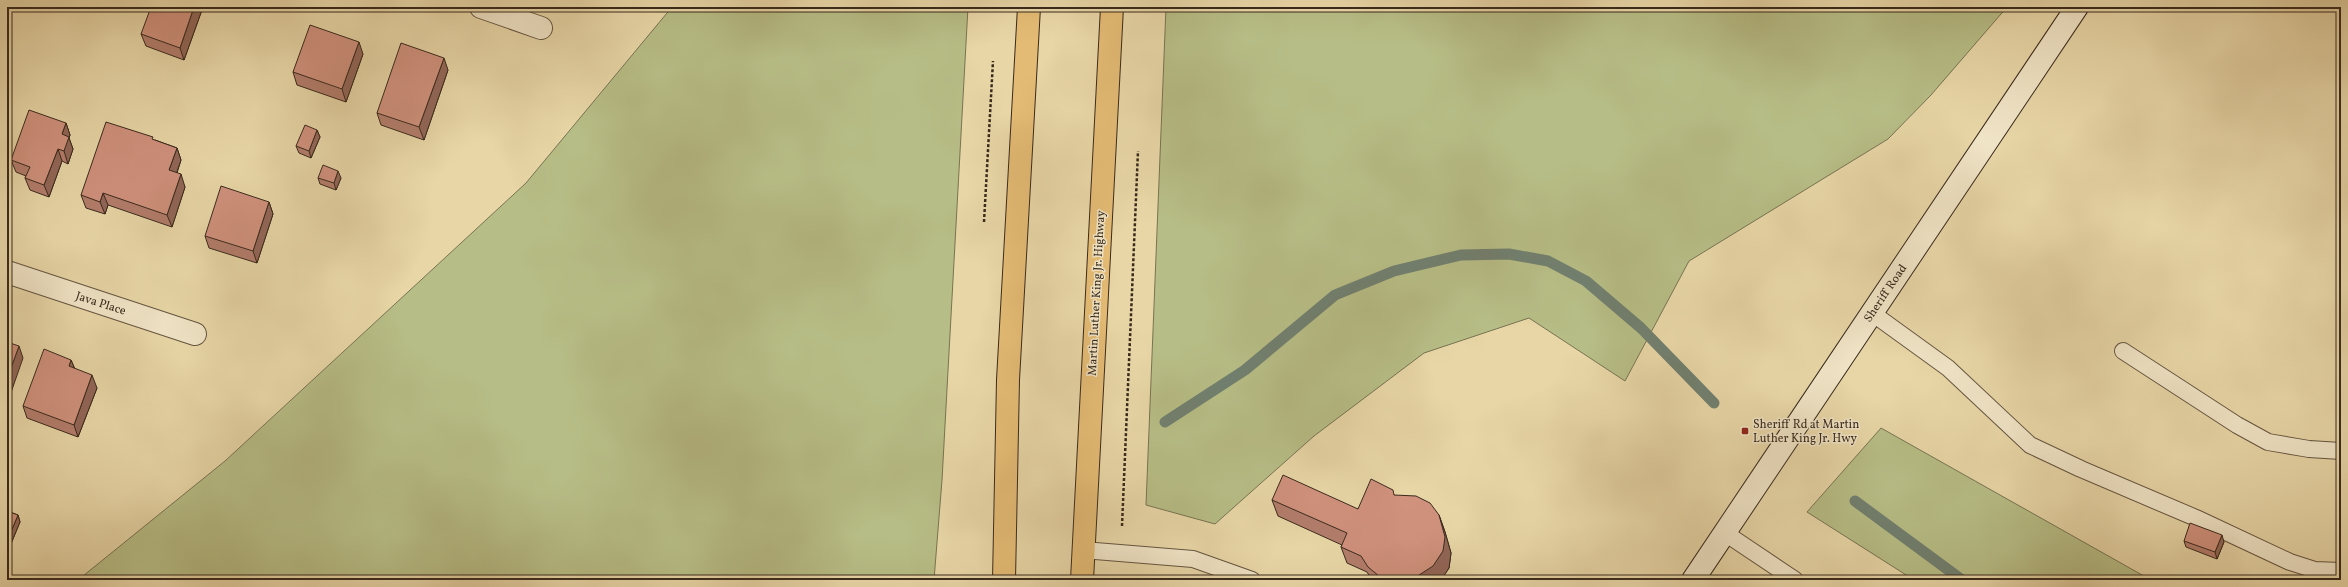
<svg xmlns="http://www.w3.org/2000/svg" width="2348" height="587" viewBox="0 0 2348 587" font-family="Vollkorn,serif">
<rect width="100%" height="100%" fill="#e8d6a7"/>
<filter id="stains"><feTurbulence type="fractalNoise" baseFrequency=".005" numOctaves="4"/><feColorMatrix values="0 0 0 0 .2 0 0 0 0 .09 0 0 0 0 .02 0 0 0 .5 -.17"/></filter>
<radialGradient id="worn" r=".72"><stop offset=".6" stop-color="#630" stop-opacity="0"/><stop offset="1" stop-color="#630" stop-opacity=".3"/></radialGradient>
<g fill="#b7bd86" stroke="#787452">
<path d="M672,7H968L942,480L934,580H78L225,461L526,183Z"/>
<path d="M1166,7H2007L1931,95L1888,139L1689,261L1625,381L1529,318L1424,353L1314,436L1215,524L1146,505Z"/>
<path d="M1881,428L2151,580H1914L1807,512Z"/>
</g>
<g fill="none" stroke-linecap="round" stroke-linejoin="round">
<g stroke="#718070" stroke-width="11">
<path d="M1165,422L1245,370L1335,295L1394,271L1461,255L1509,254L1548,261L1586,281L1641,328L1714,403"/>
<path d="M1855,501L1962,580"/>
</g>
<defs>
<g id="service">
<path d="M1872,313L1948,368L2030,445L2081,469L2196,518L2290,562L2315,570L2341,571"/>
<path d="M2123,351L2237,425L2268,442L2309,449L2341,451"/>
<path d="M1725,533L1795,580"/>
<path d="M1083,550L1193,559L1252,580"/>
</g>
<g id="minor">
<path d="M481,7L541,28"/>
<path d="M7,272L195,334"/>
</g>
<path id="secondary" d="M1693,580L2077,7"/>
<g id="primary">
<path d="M1004,580L1008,380L1029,7"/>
<path d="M1082,580L1112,7"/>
</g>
</defs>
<use href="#service" stroke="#655540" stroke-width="18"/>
<use href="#minor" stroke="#655540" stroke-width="24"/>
<use href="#secondary" stroke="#392a1d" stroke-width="24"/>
<use href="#primary" stroke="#392a1d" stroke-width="24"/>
<g stroke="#392a1d" stroke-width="2.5" stroke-dasharray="3 2" stroke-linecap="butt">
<path d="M984,222L993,61"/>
<path d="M1122,526L1138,151"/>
</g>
<use href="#service" stroke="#f0e4c6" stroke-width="16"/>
<use href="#minor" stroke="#f0e4c6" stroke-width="22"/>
<use href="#secondary" stroke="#f0e4c6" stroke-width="22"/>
<use href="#primary" stroke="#e4bb74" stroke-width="22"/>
</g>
<g fill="#b37d6c" stroke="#392a1d">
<path d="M203,7L184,60L146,46L141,34Z"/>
<path d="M363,54L346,102L297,85L293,72Z"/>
<path d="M448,70L424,140L381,125L377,113Z"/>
<path d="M66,123L70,135L69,138L73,149L68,164L62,161L49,197L30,190L25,178L26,176L16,172L11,160Z"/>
<path d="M317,130L320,137L311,158L299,153L296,146Z"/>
<path d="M155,140L177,148L181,160L177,173L185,187L172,227L108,205L105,214L86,208L81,195Z"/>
<path d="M318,178H341L336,190L320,184Z"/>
<path d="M269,202L273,214L257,263L209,248L205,236Z"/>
<path d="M71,360L75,369L97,388L78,437L27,418L23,406Z"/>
<path d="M1394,495L1439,515L1445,532L1451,553L1449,568L1441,580H1372L1367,572L1347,563L1341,547L1342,545L1278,516L1272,500L1358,509Z"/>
<path d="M7,511L18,515L20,522L10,546L7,545Z"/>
<path d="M2184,541L2224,542L2217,559L2186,547Z"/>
</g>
<g fill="#926658" stroke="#392a1d">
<path d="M194,7H203L184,60L180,48Z"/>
<path d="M359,42L363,54L346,102L342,89Z"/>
<path d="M444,58L448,70L424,140L419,127Z"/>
<path d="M66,123L70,135L69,138L73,149L68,164L64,151L62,134Z"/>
<path d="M317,130L320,137L311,158L309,151Z"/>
<path d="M177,148L181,160L173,183L169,170Z"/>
<path d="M58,149L62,161L49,197L44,185Z"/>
<path d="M338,171L341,178L336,190L334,183Z"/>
<path d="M181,174L185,187L172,227L167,215Z"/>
<path d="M103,193L108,205L105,214L100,202Z"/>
<path d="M269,202L273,214L257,263L253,251Z"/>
<path d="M19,346L23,358L7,404V379Z"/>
<path d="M71,360L76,372L69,366Z"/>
<path d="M92,375L97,388L78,437L74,425Z"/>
<path d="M18,515L20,522L10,546L8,539Z"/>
<path d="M1439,515L1445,532L1451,553L1449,568L1441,580H1414L1413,579Z"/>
<path d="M2222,535L2224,542L2217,559L2215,552Z"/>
</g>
<g fill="#d0917d" stroke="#392a1d">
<path d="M151,7H194L180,48L141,34Z"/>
<path d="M310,25L359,42L342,89L293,72Z"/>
<path d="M401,43L444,58L419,127L377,113Z"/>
<path d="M29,110L66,123L62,134L69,137L64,151L58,149L44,185L25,178L30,167L11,160Z"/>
<path d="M106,122L153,137L152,139L177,148L169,170L181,174L167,215L103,193L100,202L81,195Z"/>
<path d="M305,125L317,130L309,151L296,146Z"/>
<path d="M323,165L338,171L334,183L318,178Z"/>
<path d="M221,186L269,202L253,251L205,236Z"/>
<path d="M7,342L19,346L7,379Z"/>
<path d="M44,349L71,360L69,366L92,375L74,425L23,406Z"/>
<path d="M1283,475L1358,509L1371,479L1393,490L1394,495L1416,496L1430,503L1439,515L1445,537L1443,551L1433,566L1413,579L1397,580L1379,576L1368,567L1361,556L1341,547L1347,533L1272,500Z"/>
<path d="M7,511L18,515L8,539H7Z"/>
<path d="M2190,523L2222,535L2215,552L2184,541Z"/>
</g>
<rect fill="#8f2418" stroke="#f0e4c6" stroke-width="1.5" x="1741" y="427" width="8" height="8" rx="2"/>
<g text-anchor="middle" stroke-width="3" stroke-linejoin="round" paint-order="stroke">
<g font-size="12" fill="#392a1d" stroke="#f0e4c6">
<text transform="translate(1096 293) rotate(-87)" y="4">Martin Luther King Jr. Highway</text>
<text transform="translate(1885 293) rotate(-56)" y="4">Sheriff Road</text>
<text transform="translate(101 303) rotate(18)" y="4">Java Place</text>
</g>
<g font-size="12" fill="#392a1d" stroke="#f0e4c6" text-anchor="start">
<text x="1753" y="428">Sheriff Rd at Martin<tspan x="1753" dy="14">Luther King Jr. Hwy</tspan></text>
</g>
</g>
<rect width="2348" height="587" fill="none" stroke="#e8d6a7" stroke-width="24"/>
<rect x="8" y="8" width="2332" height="571" fill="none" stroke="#392a1d" stroke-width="2"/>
<rect x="12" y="12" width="2324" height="563" fill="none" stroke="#392a1d"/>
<rect width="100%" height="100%" filter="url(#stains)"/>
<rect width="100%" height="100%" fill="url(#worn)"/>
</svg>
